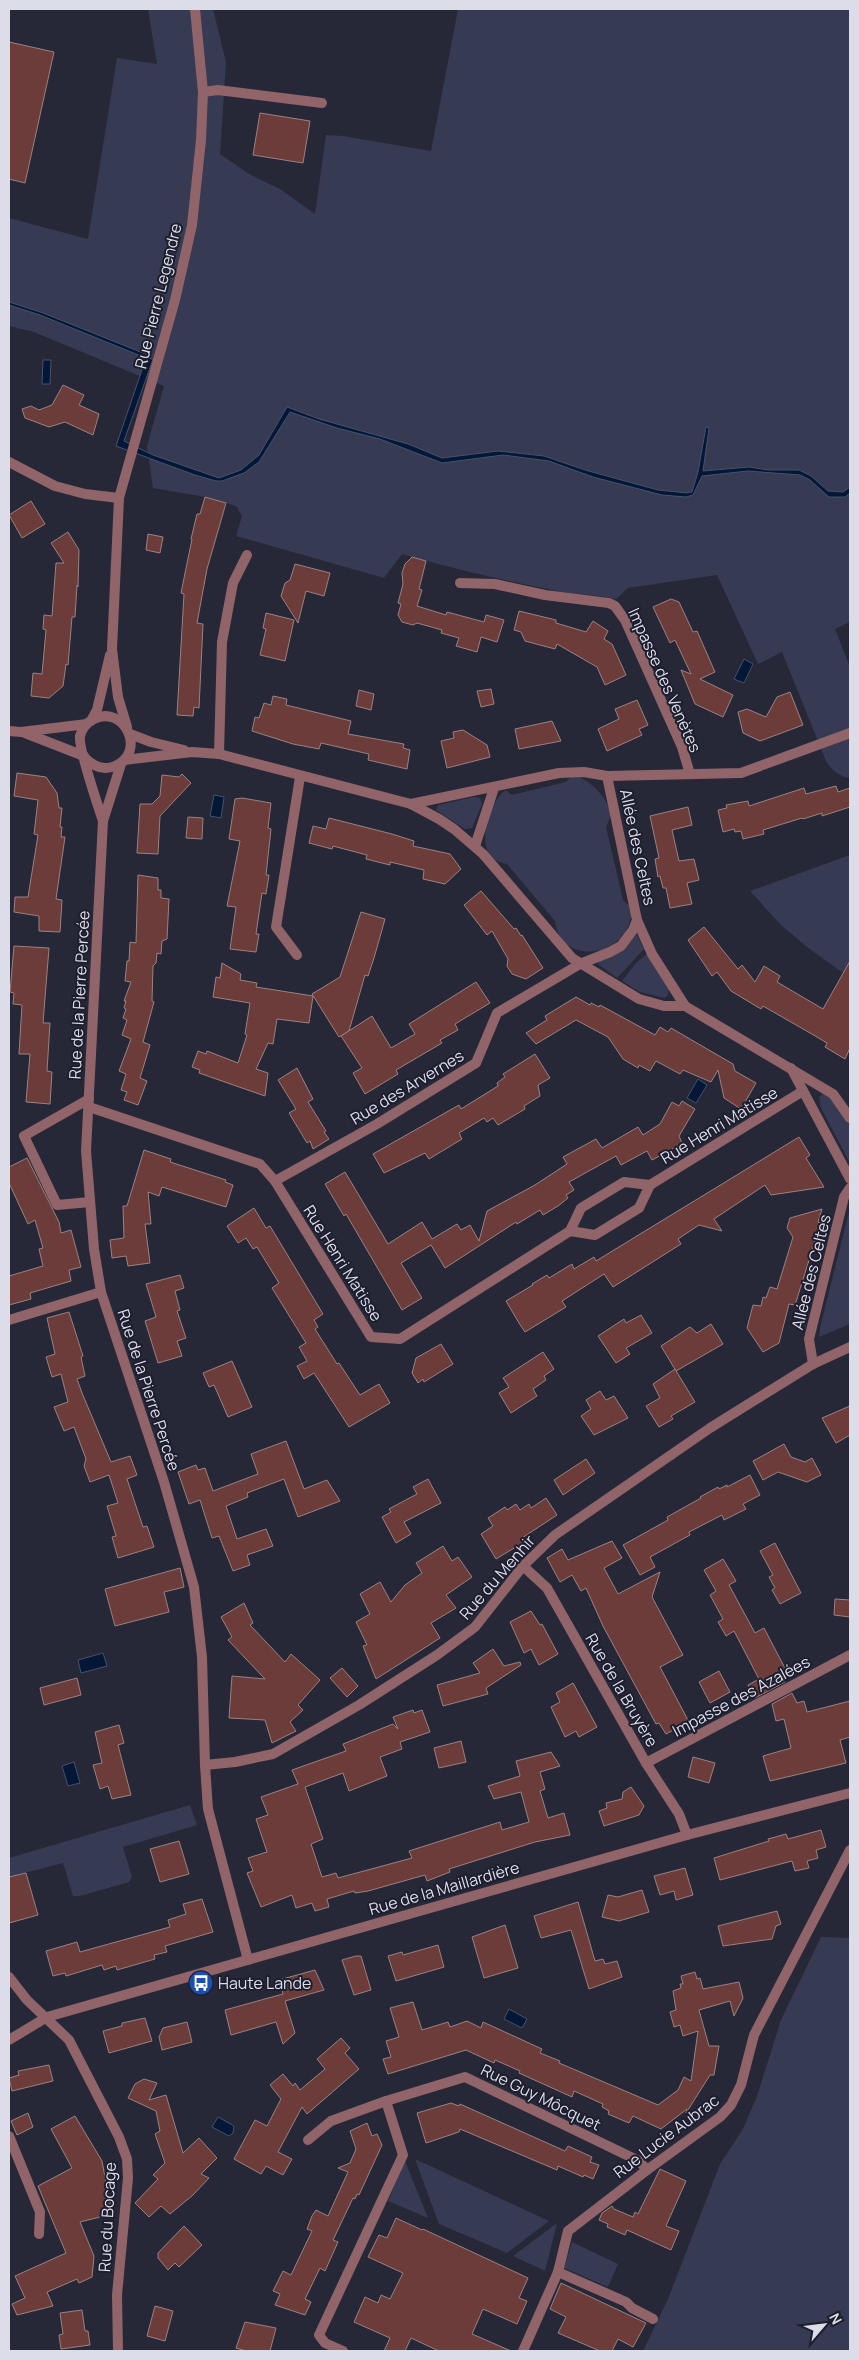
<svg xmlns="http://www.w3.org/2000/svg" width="859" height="2360" viewBox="0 0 859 2360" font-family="Manrope,sans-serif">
<rect width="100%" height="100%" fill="#262838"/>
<g fill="#373a53">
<path d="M148,9H213L226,62L220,154L249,174L280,189L315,214L326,135L343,136L431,151L458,9H850V622L835,629L850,667V778C838,776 833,771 826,761L782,652L758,664L717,575L628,588L616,599C598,594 581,595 563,592C509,582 455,569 402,554L384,578L236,536L242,516L236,506L205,497L153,488L147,446L164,386L34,332L9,326V218L88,239L117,58L157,64Z"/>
<path d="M572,775C587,777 611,799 610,816C610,819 607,824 606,827L623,900L632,908C632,956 562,970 555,921L507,864C503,863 498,862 495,860C475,847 489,801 506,790L512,795L566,782Z"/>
<path d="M474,797L480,798L482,804L472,828L465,829L436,810L438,805Z"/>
<path d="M850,855V978L807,947L781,925L750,891Z"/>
<path d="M637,934L644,949L617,978L598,964V961L622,951Z"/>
<path d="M647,954L669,990L668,995L665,998L640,992L622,981L636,963Z"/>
<path d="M823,1094H828L850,1125V1163L821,1108L819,1097Z"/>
<path d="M850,1208V1324L819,1337L820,1328Z"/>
<path d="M190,1805L197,1825L123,1847L132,1877L129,1882L80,1896H73L63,1863L9,1877V1858Z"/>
<path d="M821,1937L850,1938V2351H643L668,2299L720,2164L743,2129L757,2096L781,2020Z"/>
<path d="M415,2159L549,2221L507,2253L439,2224Z"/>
<path d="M405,2161L428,2218L388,2201Z"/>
<path d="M557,2223L545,2271L513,2256Z"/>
<path d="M572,2242L618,2264L608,2287L564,2268Z"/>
</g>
<g fill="#041737" stroke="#45526c">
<path d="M9,302L43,313L148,355L146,358L153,359L124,441L153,455L219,478L241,470L259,455L287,407L319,419L408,444L442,458L498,451L544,456L585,470L658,490L687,493L692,492L698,472L706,427L709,428L703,471L749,467L768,470H799L811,476L828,491L843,492L850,487V493L845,497H829L810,480L800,475L748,471L702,476L693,495L686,497L662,495L593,477L549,461L503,455L442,463L380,439L337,428L290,412L259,462L244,473L222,481H216L195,475L116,446L146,358L40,315L9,305Z"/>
<path d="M43,360H51L50,384H42Z"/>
<path d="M744,659L753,664L744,683L734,679Z"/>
<path d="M214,795L224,797L221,818L210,816Z"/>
<path d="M698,1079L707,1085L696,1103L687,1098Z"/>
<path d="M103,1653L107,1666L81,1673L78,1660Z"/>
<path d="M74,1762L80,1783L68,1786L62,1766Z"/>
<path d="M509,2009L527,2019L522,2028L504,2019Z"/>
<path d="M218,2117L234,2126L233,2133L229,2136L212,2127Z"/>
</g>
<g fill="#6c3c3b" stroke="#9a8281">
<path d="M9,42L54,52L25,183L9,179Z"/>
<path d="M260,113L310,121L303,163L253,155Z"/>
<path d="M63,385L84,395L79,405L99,414L93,435L65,422L49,427L25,418L22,409L31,406L39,410L52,405Z"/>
<path d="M205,497L226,503L207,569L197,623L203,624L199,708L194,707L193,716L177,715L184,594L181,593L192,539H191L197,514H200Z"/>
<path d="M31,501L45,524L22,538L9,515Z"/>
<path d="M68,532L79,550L78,587L77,585L75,617H72L68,665L66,664L63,686L49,698L31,696L33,673L42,674L46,630L43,629L44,615L52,616L56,563H64L51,543Z"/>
<path d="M148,534L163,537L160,553L146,550Z"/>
<path d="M412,557L426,561L419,589L422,590L417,606L446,615L447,612L484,622L486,615L504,620L497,642L481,637L477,652L456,646L459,638L441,633L442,630L417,623L413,625L402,622L398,615L401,604L398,603L403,584L402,573L405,564Z"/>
<path d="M295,564L330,573L324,596L306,591L298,623L281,596L285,583L290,580Z"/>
<path d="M671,599L679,602L693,632L697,631L715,672L700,679L733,695L723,717L695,704L681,670L691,674L675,640L670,643L653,607Z"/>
<path d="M519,611L556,620V623L586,632L593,621L608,631L604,639L612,644L626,675L605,685L597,667L557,644L555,649L525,641L521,632L514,630Z"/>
<path d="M266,613L294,620L285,661L260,655L266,629L263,628Z"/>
<path d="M491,689L494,704L481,707L477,691Z"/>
<path d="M359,690L374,694L371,710L356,706Z"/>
<path d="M790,692L803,725L760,741L743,733L738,712L747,709L766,717L777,697Z"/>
<path d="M273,696L287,699L286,705L351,721L348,734L404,744L403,748L410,750L407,769L368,760L369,754L321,743L319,749L293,744L252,731L255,717L259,718L264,703L271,705Z"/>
<path d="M637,700L648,725L639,729L642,735L607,751L598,729L619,719L615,709Z"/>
<path d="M552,721L561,741L519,749L515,729Z"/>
<path d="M463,730L487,745L490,757L447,768L441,741L454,738L453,732Z"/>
<path d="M17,773L46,777L57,793L59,808H62L60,827H62L61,837H65L56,899L62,900L60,932L39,931V916L14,912L15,897H28L38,835L34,834L38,800L14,796Z"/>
<path d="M182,774L191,783L160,816L158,854L137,853L140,804H152L160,796L162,775L179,777Z"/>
<path d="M836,786L838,792L850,788V807L822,816V813L803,819L802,818L763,830L764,834L743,839L741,831L735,832L734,829L723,832L718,810L727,808L726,805L748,801L749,806L804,788L806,794Z"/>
<path d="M242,798L271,803L268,828L271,829L266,875H269L266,894L262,893L256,934H259L256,952L230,949L236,907L227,906L240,841L229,839L235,799Z"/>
<path d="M688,807L692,825L672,830L679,861L694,859L699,880L687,883L692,904L670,908L666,888H663L660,876L658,877L655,859L659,858L650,816Z"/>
<path d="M188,817L203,818L202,839L186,838Z"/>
<path d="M329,818L392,834L414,841L413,846L450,854L461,869L445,884L423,879L424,870L390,862V865L366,859L367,855L333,846L332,849L309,843L313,826L326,829Z"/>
<path d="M138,875L158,878V890H161V898L169,899L167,939L162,941L161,954L157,953L156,963L153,966L152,1001L154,1002L143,1042L150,1045L140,1078L147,1081L138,1105L124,1100L127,1092L121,1090L126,1074L119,1071L131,1039L122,1035L127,1020L123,1018L126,1009L124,1008L126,1001H124L131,982L125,981L127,961H129L130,942L136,943Z"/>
<path d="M481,891L514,929L516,928L521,936L522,935L543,968L526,979L512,974L507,966L508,959L492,931L487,935L464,905Z"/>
<path d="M361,912L385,919L374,958L368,976L365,975L349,1031L339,1037L312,994L340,977Z"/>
<path d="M704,927L738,969L742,965L755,982L764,966L780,976L777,982L823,1009L850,961V1048L845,1059L825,1047L827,1043L817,1037L763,1006L761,1009L731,991L717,972L712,976L688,940Z"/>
<path d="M14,946L49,948L43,1023H50L47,1071L52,1072L50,1104L26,1102L30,1054H19L22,1005L13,1004L14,993L10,992Z"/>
<path d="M222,963L241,974L240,980L257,983L256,987L313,996L309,1023L277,1019L273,1044L268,1043L256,1069L268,1073L265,1096L199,1073L200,1070L192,1067L198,1051L206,1054L207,1051L238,1063L247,1035L245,1034L250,1003L213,997L216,977L220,978Z"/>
<path d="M476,982L490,1003L455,1024L458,1030L440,1040L442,1043L396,1070L398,1074L365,1094L353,1073L362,1068L341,1036L372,1016L391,1048L415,1034L409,1024Z"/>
<path d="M576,997L590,1005L591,1003L599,1007L600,1005L655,1035L660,1027L668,1032L671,1028L733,1064L735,1071L756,1083L741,1109L724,1098L718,1070L711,1082L683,1070L680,1074L656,1061L650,1071L639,1065L638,1068L623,1059L608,1037L576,1020L536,1044L526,1033L547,1020L545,1016Z"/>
<path d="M535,1054L550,1078L538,1085L540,1096L524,1106L525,1109L498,1125L493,1118L487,1122L484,1118L459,1133L462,1139L429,1159L425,1153L384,1173L373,1154L459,1105L461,1109L498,1086L497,1083L505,1077L503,1074Z"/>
<path d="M297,1068L313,1099L308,1102L326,1131L324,1132L329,1139L313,1149L310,1141L307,1143L289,1113L296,1109L278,1080Z"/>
<path d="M682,1101L695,1109L679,1136L682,1143L669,1151L652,1160L647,1151L621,1165L616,1156L569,1182L574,1190L566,1195L568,1198L558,1206L543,1215L540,1210L517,1224L516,1222L445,1268L431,1245L401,1263L422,1298L402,1310L346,1214L344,1216L325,1184L345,1172L388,1244L422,1222L432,1239L457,1224L461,1230L470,1225L479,1241L487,1211L535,1185L567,1164L563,1157L596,1139L602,1148L638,1127L643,1135L660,1124L672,1102L679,1106Z"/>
<path d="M799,1137L810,1155L806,1158L824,1187L771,1195L765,1185L714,1219L722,1231L699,1225L678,1239L681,1244L613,1287L604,1274L562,1301L566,1307L525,1332L519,1323L506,1301L533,1285L532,1284L547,1275L549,1278L572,1264L574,1269L594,1257L596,1261Z"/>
<path d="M144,1150L171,1159L170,1162L226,1180L225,1182L233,1185L226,1207L162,1187L159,1196L148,1192L151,1224H145L150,1263L128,1266L126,1256L112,1258L110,1240L124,1238L123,1206H127Z"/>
<path d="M27,1158L59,1222L61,1233L71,1230L81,1267L69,1270L71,1281L30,1293L31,1299L9,1305V1276L43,1266L39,1249L43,1248L35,1220L28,1224L9,1183V1167Z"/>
<path d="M254,1208L266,1228L270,1226L323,1314L314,1320L318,1327L315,1329L337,1364L339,1363L360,1395L379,1384L390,1403L349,1427L314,1373L304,1379L297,1366L307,1361L299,1347L306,1343L272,1288L279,1283L257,1247L253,1249L246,1238L238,1243L227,1226Z"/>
<path d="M822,1209L818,1222L822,1224L817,1242L815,1241L795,1305L789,1304L779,1343L763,1352L747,1328L753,1305L761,1306L763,1297L766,1298L770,1287L777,1289L793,1237L787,1228L790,1218Z"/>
<path d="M180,1275L184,1288L175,1291L180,1310L177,1311L186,1338L177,1341L182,1356L158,1363L145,1321L156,1317L146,1284Z"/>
<path d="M69,1312L83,1356L81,1357L85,1376L77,1379L82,1393L111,1462L130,1456L137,1475L127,1479L143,1527L147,1526L154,1547L118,1558L112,1537L116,1536L107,1506L118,1503L109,1475L90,1482L84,1466L86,1459L74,1427L64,1431L54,1407L68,1402L61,1374L52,1377L46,1357L55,1354L47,1318Z"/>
<path d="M641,1315L652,1333L626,1348L630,1354L616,1363L598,1336L624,1319L626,1323Z"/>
<path d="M711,1324L723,1344L676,1371L661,1346L690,1327L697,1333Z"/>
<path d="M441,1344L453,1364L424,1382L423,1379L418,1383L412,1373L416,1358Z"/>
<path d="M543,1352L554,1369L544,1376L546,1380L533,1389L537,1396L511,1413L499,1393L509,1387L503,1378Z"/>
<path d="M232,1361L252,1407L228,1417L214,1385L209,1387L203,1373Z"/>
<path d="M675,1369L695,1402L671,1416L673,1419L659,1427L646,1406L660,1398L653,1384Z"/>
<path d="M600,1391L606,1400L614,1396L628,1418L594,1435L581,1416L591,1409L586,1400Z"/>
<path d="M850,1406V1435L836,1443L822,1418Z"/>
<path d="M286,1441L304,1489L327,1480L340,1501L298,1517L284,1479L247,1493L248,1497L226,1506L237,1539L266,1529L273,1546L247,1555L250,1565L233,1571L219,1536L212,1538L200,1500L189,1504L178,1472L196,1465L198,1470L205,1468L213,1491L258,1474L251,1454Z"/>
<path d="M784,1444L791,1457L805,1462L812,1458L821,1475L807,1482L778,1472L763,1480L753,1461Z"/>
<path d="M586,1459L595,1473L563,1495L554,1480Z"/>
<path d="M750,1475L760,1495L743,1504L746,1509L724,1520L722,1515L689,1532L690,1535L650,1557L655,1567L640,1575L623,1545L668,1520L667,1517L701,1498L700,1497L718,1487L719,1489L727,1485V1487Z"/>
<path d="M428,1479L441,1503L404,1522L411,1534L396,1543L382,1517L391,1512L389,1509L417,1494L413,1487Z"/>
<path d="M546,1498L557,1515L522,1538L524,1542L496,1559L481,1534L493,1526L488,1518L505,1507L507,1510L516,1504L520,1510L529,1504L531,1508Z"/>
<path d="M612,1541L622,1558L604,1568L618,1594L660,1572L652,1597L683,1655L660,1667L689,1722L666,1734L659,1723L656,1724L603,1626L586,1588L581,1591L572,1575L560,1582L547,1558L562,1549L568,1560Z"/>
<path d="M775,1543L801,1593L780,1604L772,1590L775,1588L769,1577L773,1575L760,1551Z"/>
<path d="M443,1546L452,1561L458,1557L472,1577L446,1595L456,1608L431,1623L440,1638L376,1679L363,1646L367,1645L356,1622L370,1614L360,1594L380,1582L391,1602L405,1585L422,1573L416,1563Z"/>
<path d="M723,1559L736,1581L729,1585L755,1633L764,1628L788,1674L782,1677L785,1682L755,1698L748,1685L759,1679L734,1631L726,1636L718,1622L723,1619L710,1595L716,1591L704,1570Z"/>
<path d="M180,1568L184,1587L164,1592L169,1612L115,1626L105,1589Z"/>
<path d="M835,1599L850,1600V1617L834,1615Z"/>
<path d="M244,1603L253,1623L250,1625L285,1662L291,1654L320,1680L298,1705L303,1710L290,1722L296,1731L272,1743L265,1720L229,1718L232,1676L265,1679L228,1640L232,1637L221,1617Z"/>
<path d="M531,1611L540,1625L542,1624L558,1654L539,1665L531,1649L524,1653L510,1622Z"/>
<path d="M493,1649L504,1666L520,1662L521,1665L486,1688L488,1694L443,1706L437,1685L480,1673L473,1663Z"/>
<path d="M342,1668L358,1686L347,1697L330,1678Z"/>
<path d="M719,1671L730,1692L710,1703L699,1682Z"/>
<path d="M77,1678L81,1695L44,1705L40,1688Z"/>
<path d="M573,1683L597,1727L579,1737L576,1731L565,1737L551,1707L560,1702L556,1693Z"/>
<path d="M792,1693L797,1703L804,1701L807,1712L850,1701V1737L840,1740L846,1763L770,1781L763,1756L791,1748L784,1719L776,1721L772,1704Z"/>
<path d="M413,1710L414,1713L422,1710L430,1732L400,1742L402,1749L380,1757L387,1776L349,1791L343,1773L305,1787L323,1839L311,1844L322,1877L336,1873L338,1878L412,1858L409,1851L500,1822L502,1830L529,1822L521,1792L494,1799L488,1786L520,1776L516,1761L551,1752L560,1766L540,1772L545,1789L540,1791L548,1818L564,1813L570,1835L535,1842L449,1869L450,1872L427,1881L425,1875L368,1891L355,1893L354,1891L327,1899L329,1907L315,1911L312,1903L296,1908L292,1895L261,1907L247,1873L253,1871L248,1858L267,1852L256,1819L268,1815L261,1797L298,1784L292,1770L346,1751L343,1744L393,1724L398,1729L393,1717Z"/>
<path d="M119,1725L124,1743L118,1745L131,1795L112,1799L108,1786L100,1789L93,1765L102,1763L95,1732Z"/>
<path d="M461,1741L466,1762L439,1768L434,1748Z"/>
<path d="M693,1757L715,1763L709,1783L688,1777Z"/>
<path d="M631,1787L644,1806L639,1815L604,1826L599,1811L607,1808L606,1803L622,1799L623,1792Z"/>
<path d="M821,1830L826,1847L816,1850L818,1858L807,1861L809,1868L795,1871L792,1861L720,1880L714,1858L769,1841L768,1839L786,1834L788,1839Z"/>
<path d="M179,1841L189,1874L160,1882L150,1849Z"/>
<path d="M685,1868L693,1895L676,1900L674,1891L660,1895L654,1876Z"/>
<path d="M26,1873L38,1915L9,1923V1877Z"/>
<path d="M642,1890L649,1912L619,1921L602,1917L608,1895L618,1897Z"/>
<path d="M202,1899L213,1932L165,1946L167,1952L154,1955L155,1959L117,1970L116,1966L104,1970L102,1965L66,1976L65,1973L53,1976L46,1951L77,1942L80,1952L170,1927L168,1920L186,1914L183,1904Z"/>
<path d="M578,1902L595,1961L603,1959L605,1964L617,1961L622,1977L589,1989L571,1930L541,1938L534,1916Z"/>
<path d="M777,1911L781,1924L776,1926L772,1939L723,1946L718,1926Z"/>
<path d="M505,1925L518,1968L484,1978L472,1937Z"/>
<path d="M438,1945L444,1967L396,1981L388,1956L402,1952L403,1955Z"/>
<path d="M356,1956H361L371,1990L354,1995L342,1960Z"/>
<path d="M315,1970L324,1990L285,2001L295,2033L283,2044L276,2022L231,2035L225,2010L283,1994L279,1980Z"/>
<path d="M695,1972L697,1979L700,1978L703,1989L739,1982L743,1998L734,2016L730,2001L699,2010L709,2046H719L714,2075H710L686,2113L687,2109L661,2129L633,2116L629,2123L608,2114L609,2111L602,2107L603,2104L574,2091L572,2097L519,2073L520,2071L495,2060L494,2063L466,2050L388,2074L383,2059L391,2057L386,2041L399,2037L390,2008L413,2002L422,2030L448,2022L450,2027L467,2021L481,2028L483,2022L542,2049L540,2053L560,2061L559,2063L658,2105L678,2090L684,2077L691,2081L698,2031L683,2036L680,2025L674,2027L670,2012L676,2010L673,1991L681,1988L680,1984H683L681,1976Z"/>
<path d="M145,2018L152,2041L109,2053L103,2031L122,2026V2023Z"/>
<path d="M187,2022L192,2042L162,2050L159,2037L163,2028Z"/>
<path d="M341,2038L350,2048L345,2053L359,2069L307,2114L302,2107L278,2152L292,2159L283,2175L266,2166L261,2174L234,2159L255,2120L267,2126L281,2099L270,2085L283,2074L293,2086L295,2083L300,2090L325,2069L317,2059Z"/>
<path d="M49,2065L53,2081L12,2091L9,2078L19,2075L18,2071Z"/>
<path d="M144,2079L157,2083L149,2100L166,2095L183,2153L199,2138L217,2158L201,2174L209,2178L193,2195L170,2214L161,2206L149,2217L135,2203L158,2179L153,2175L165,2163L155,2134L160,2131L156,2111L128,2098L135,2084Z"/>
<path d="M451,2103L459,2106L460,2104L565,2151L568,2146L592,2157L590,2162L599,2165L593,2179L584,2175L583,2177L558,2166L557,2170L460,2129L459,2132L426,2143L417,2113Z"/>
<path d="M28,2113L33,2127L17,2135L11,2121Z"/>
<path d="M75,2116L102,2161L112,2214L80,2222L94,2256L92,2277L79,2283L77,2279L47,2292L53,2306L17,2315L12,2304L25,2298L15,2276L66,2253L38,2186L72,2168L51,2129Z"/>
<path d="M367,2123L372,2136L377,2134L382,2145L359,2195L357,2194L355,2199L353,2198L333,2240L338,2242L325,2271L320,2268L305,2299L311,2302L305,2315L275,2305L280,2294L273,2291L283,2271L291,2275L312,2231L307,2229L312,2216L316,2210L328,2216L348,2172L338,2168L350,2163L356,2149L350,2131Z"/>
<path d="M660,2169L686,2181L666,2226L679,2231L671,2250L627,2230L625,2235L607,2227L608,2224L599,2220L602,2213L612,2206L614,2209L633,2217L635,2212L638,2214Z"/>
<path d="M396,2218L422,2230L423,2229L528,2278L519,2298L527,2301L517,2324L483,2309L472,2334L511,2351H439L411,2338L405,2351H384L390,2338L354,2322L365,2297L378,2303L381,2295L390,2299L403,2273L368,2257L379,2235L387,2238Z"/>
<path d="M184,2226L202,2245L179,2267L175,2263L168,2270L158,2258V2253Z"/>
<path d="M561,2283L646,2323L633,2347L618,2339L612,2351H600L558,2333L566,2317L550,2309Z"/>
<path d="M155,2306L173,2311L165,2341L147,2336Z"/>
<path d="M82,2310L85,2331H88L90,2345L61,2349L59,2335L63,2334L60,2313Z"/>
<path d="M245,2322L276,2328L270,2351H246L236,2348Z"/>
</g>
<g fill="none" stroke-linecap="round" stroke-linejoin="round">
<g stroke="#906468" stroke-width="10">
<path d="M203,92L218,90L322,103"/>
<path d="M9,462L55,486L85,494L119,498"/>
<path d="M460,583L495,584L545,595L609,603L615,606L625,620L682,747L690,774"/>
<path d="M91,721L97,710L110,655"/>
<path d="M127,727L118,697L112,649L119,498L175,300L192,225L201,140L203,92L195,9"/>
<path d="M9,731L21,732L87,724"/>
<path d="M25,733L84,756"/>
<path d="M130,734L151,742L184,750"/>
<path d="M219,754L222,642L233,583L247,555"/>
<path d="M85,758C93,766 103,771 115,766C147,753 125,704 94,719C87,722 82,729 80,736C78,747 98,806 103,821"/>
<path d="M124,760L192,752L219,754L411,804L439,819L454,829L483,854L572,958L639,999L664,1006H685L833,1094L850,1118"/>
<path d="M121,764L103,821L86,1151L94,1249L101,1292L164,1482L194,1587L202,1657L205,1765L208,1809L248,1960"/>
<path d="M607,776L741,773L850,733"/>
<path d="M475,846L494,788"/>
<path d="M637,920L652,954L685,1006"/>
<path d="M297,955L276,927L300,777"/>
<path d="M791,1068L850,1179"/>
<path d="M89,1099L24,1136L57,1205L90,1202"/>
<path d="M89,1107L260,1164L275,1181L371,1337L400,1339L570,1231"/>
<path d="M275,1181L377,1124L476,1063L497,1013L580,964L610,952L621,946L633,930L637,920L607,776L584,772L559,773L411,804"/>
<path d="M650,1185L624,1182L581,1208L570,1231L595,1235L639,1208L650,1185L803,1091"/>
<path d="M9,1320L101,1292"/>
<path d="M813,1364L809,1339L844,1197L850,1188"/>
<path d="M523,1566L547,1588L646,1763L679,1814L687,1835"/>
<path d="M646,1763L850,1655"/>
<path d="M205,1765L235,1762L273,1754L359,1705L437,1655L475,1627L523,1566L555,1535L710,1428L813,1364L850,1347"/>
<path d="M9,1977L27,2000L69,2040L119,2137L127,2159L128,2178L117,2295L118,2351"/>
<path d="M9,2136L40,2212L39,2234"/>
<path d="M308,2140L331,2121L386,2101L465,2077L639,2161L647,2170"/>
<path d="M558,2272L626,2302L632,2308L653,2319"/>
<path d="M343,2351L325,2343L319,2335L403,2155L386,2101"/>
<path d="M523,2351L558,2272L568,2231L647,2170L720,2117L731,2105L741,2085L754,2035L850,1850"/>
</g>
<path stroke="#906468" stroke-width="10" d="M9,2040L47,2017L687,1835L850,1793"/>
</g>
<defs>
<symbol id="bus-disc" viewBox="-11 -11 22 22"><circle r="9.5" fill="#1a4fb4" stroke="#1d1e2e"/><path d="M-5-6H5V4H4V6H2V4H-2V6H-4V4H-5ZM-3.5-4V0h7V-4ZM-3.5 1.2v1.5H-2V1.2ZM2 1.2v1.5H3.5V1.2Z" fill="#fff"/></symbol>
</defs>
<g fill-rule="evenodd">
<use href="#bus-disc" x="187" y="1969" width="28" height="28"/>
</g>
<g text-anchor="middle" stroke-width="4" stroke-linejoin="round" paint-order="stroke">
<g font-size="16" fill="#dcdde8" stroke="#1d1e2e">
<text transform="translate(158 296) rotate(-76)" y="6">Rue Pierre Legendre</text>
<text transform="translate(665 680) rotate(66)" y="6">Impasse des Venètes</text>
<text transform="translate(638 847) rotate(78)" y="6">Allée des Celtes</text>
<text transform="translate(79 995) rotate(-87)" y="6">Rue de la Pierre Percée</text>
<text transform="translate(407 1087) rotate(-31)" y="6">Rue des Arvernes</text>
<text transform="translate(719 1125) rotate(-31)" y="6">Rue Henri Matisse</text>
<text transform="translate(343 1263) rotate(58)" y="6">Rue Henri Matisse</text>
<text transform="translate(811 1272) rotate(-76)" y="6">Allée des Celtes</text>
<text transform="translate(149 1390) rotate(72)" y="6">Rue de la Pierre Percée</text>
<text transform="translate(497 1577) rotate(-49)" y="6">Rue du Menhir</text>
<text transform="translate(622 1690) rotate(60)" y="6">Rue de la Bruyère</text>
<text transform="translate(741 1696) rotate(-28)" y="6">Impasse des Azalées</text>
<text transform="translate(444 1888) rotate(-16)" y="6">Rue de la Maillardière</text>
<text transform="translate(541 2097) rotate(26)" y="6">Rue Guy Môcquet</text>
<text transform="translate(666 2136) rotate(-37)" y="6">Rue Lucie Aubrac</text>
<text transform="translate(107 2217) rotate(-87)" y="6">Rue du Bocage</text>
</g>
<g font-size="16" fill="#dcdde8" stroke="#1d1e2e" text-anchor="start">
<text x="218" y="1989">Haute Lande</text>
</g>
</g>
<rect width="859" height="2360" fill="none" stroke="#dcdde8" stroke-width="20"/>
<g transform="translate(824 2325) rotate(62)" stroke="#1d1e2e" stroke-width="4" paint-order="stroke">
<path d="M0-4L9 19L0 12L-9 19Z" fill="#dcdde8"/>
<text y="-8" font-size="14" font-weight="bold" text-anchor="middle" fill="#dcdde8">N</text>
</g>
</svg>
